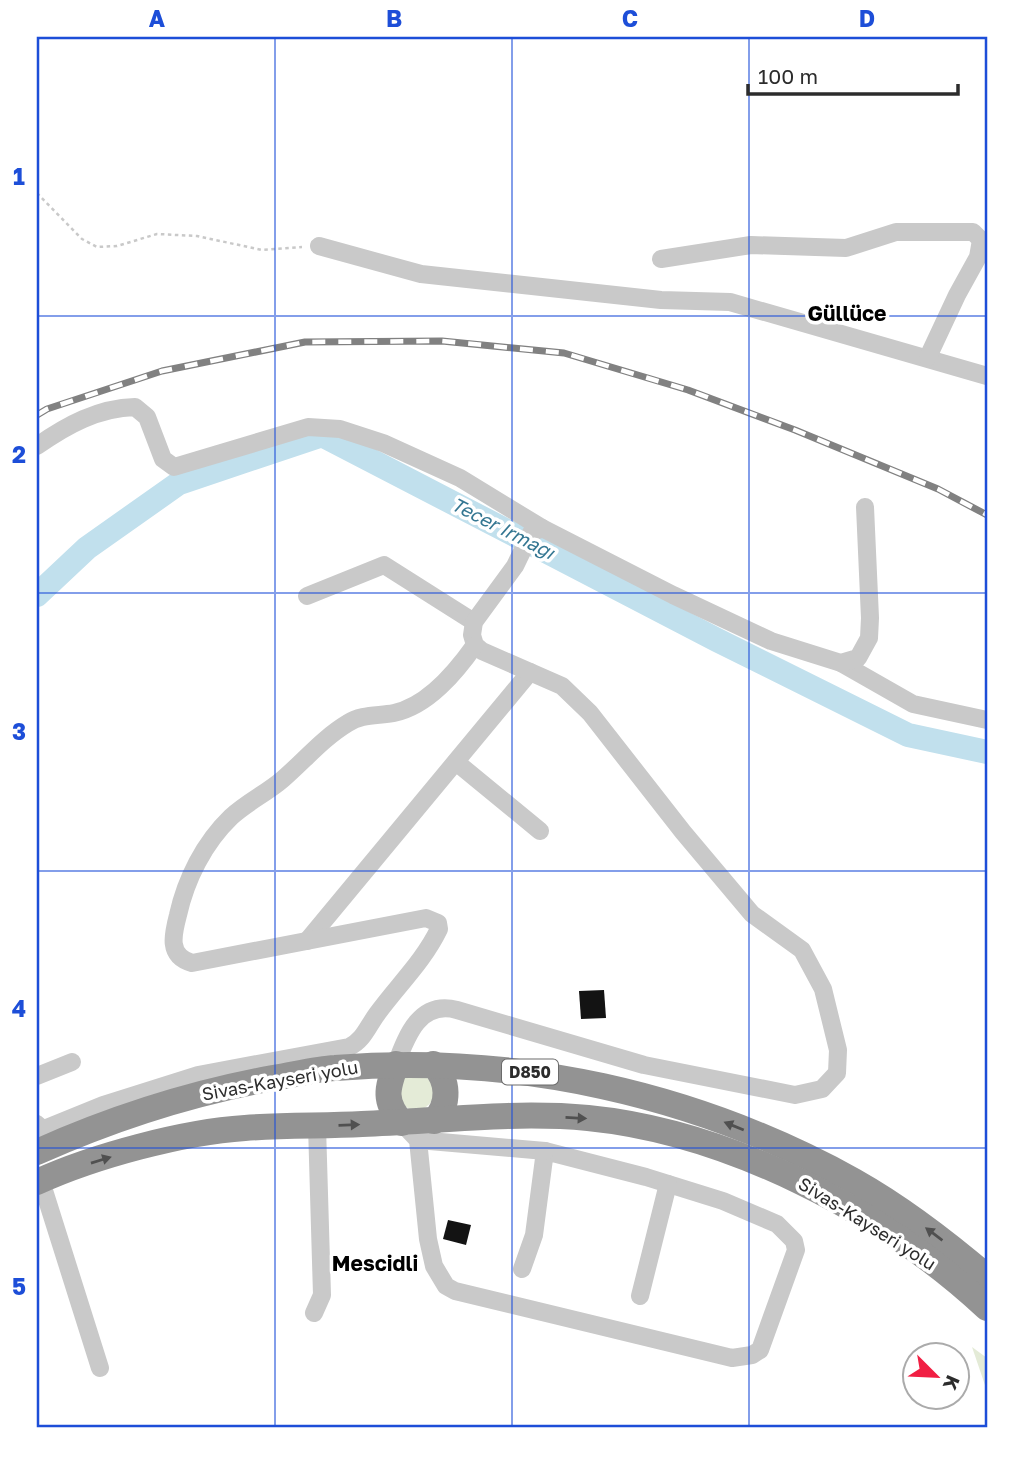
<svg xmlns="http://www.w3.org/2000/svg" width="1024" height="1464" viewBox="0 0 1024 1464" font-family="'Golos Text',sans-serif">
<rect width="100%" height="100%" fill="#fff"/>
<g fill="#e4ebd7">
<circle cx="416" cy="1092" r="18"/>
<path d="M972,1347L987,1358V1391Z"/>
</g>
<g fill="none" stroke-linecap="round" stroke-linejoin="round">
<path stroke="#c1e0ed" stroke-width="24" d="M37,595L87,548L179,483L322,435L717,640L908,735L987,752"/>
</g>
<g fill="#131313">
<path d="M604,990L606,1018L581,1019L579,991Z"/>
<path d="M448,1220L471,1225L466,1245L443,1239Z"/>
</g>
<g fill="none" stroke-linecap="round" stroke-linejoin="round">
<path stroke="#c9c9c9" stroke-width="2.5" stroke-dasharray="3.5 3.5" stroke-linecap="butt" d="M37,193L82,239L97,247L117,246L157,234L197,236L262,250L302,247"/>
<g stroke="#c9c9c9" stroke-width="18">
<path d="M319,246L421,274L661,300L730,302L987,376"/>
<path d="M661,259L751,245L846,248L896,232H973L981,240L978,257L957,295L928,357"/>
<path d="M37,446C67,425 98,408 135,407L147,417L163,459L174,467L308,427L340,429L383,443L460,478L542,528"/>
<path d="M307,596L384,565L474,622"/>
<path d="M841,663L913,704L987,720"/>
<path d="M456,762L540,831"/>
<path d="M307,941L530,672"/>
<path d="M396,1064C407,1035 420,1000 457,1010L644,1065L795,1095L822,1089L837,1073L838,1050L823,989L802,950L752,914L683,832L590,713L562,686L482,651L475,645L472,635L474,622L515,566L531,533L542,528L673,595L771,641L841,663L858,658L869,638L870,618L865,507"/>
<path d="M37,1076L72,1062"/>
<path d="M402,1123L418,1140L428,1239L434,1266L446,1286L455,1291L732,1358L752,1355L760,1350L796,1250L794,1241L777,1224L723,1201L646,1177L545,1151L534,1235L522,1269"/>
<path d="M37,1124L39,1131L103,1105L198,1075L349,1047C363,1041 368,1026 377,1014C398,985 423,962 439,929L438,923L426,918L192,963C167,956 173,934 178,915C186,879 204,843 231,817C247,802 267,793 283,779C305,760 323,738 348,723C361,714 379,716 394,713C428,706 456,672 475,645"/>
<path d="M418,1140L545,1151"/>
<path d="M41,1181L100,1368"/>
<path d="M640,1296L668,1184"/>
<path d="M314,1313L322,1295L317,1126"/>
</g>
<g stroke="#939393" stroke-width="26">
<path d="M396,1064C387,1089 383,1101 402,1123"/>
<path d="M433,1064C449,1081 450,1104 434,1121"/>
<path d="M37,1152C113,1118 191,1093 273,1078C293,1075 315,1069 335,1068C515,1053 697,1094 854,1181C902,1208 946,1242 987,1277"/>
<path d="M37,1182C94,1156 183,1132 245,1128C284,1125 323,1126 362,1124C437,1121 513,1111 588,1118C729,1132 884,1212 987,1308"/>
</g>
<defs>
<path id="rail" d="M37,415L47,409L162,371L305,342L442,341L564,353L688,390L795,430L938,489L987,515"/>
</defs>
<use href="#rail" stroke="#818181" stroke-width="7"/>
<use href="#rail" stroke="#fff" stroke-width="4.5" stroke-dasharray="13" stroke-linecap="butt"/>
</g>
<defs><path id="oneway-solid" d="M-6-.8H1V-3.2L6.5 0L1 3.2V.8H-6Z" transform="scale(1.75)"/></defs>
<g fill="#505050">
<use href="#oneway-solid" transform="translate(576 1118) rotate(3)"/>
<use href="#oneway-solid" transform="translate(349 1125) rotate(-2)"/>
<use href="#oneway-solid" transform="translate(734 1126) rotate(-158)"/>
<use href="#oneway-solid" transform="translate(101 1160) rotate(-17)"/>
<use href="#oneway-solid" transform="translate(934 1234) rotate(-143)"/>
</g>
<path fill="none" stroke="#1d4ed8" stroke-width="2" stroke-opacity="0.55" d="M275,37V1427M512,37V1427M749,37V1427M37,316H987M37,593H987M37,871H987M37,1148H987"/>
<g text-anchor="middle" stroke-width="7" stroke-linejoin="round" paint-order="stroke">
<rect fill="#fff" stroke="#6b6b6b" stroke-width="2" x="502" y="1059.5" width="56" height="25" rx="5"/>
<g font-size="16" font-weight="bold" fill="#2c2c2c">
<text x="530" y="1078">D850</text>
</g>
<g font-size="18" fill="#2c2c2c" stroke="#fff">
<text transform="translate(280 1081) rotate(-10)" y="6">Sivas-Kayseri yolu</text>
<text transform="translate(867 1224) rotate(32)" y="6">Sivas-Kayseri yolu</text>
</g>
<g font-size="19" font-style="italic" fill="#357792" stroke="#fff">
<text transform="translate(503 528) rotate(27)" y="7">Tecer Irmağı</text>
</g>
<g font-size="21" font-weight="bold" fill="#000" stroke="#fff">
<text x="847" y="321">Güllüce</text>
<text x="375" y="1271">Mescidli</text>
</g>
</g>
<rect width="1024" height="1464" fill="none" stroke="#ffffff" stroke-width="77"/>
<g transform="translate(936 1376) rotate(114)"><circle r="33" fill="#ffffff" stroke="#ababab" stroke-width="2"/>
<path d="M0-5L12 26L0 18L-12 26Z" fill="#f11f43"/>
<text y="-10" font-size="19" font-weight="bold" text-anchor="middle" fill="#2c2c2c">K</text>
</g>
<path d="M748 84v10h210v-10" fill="none" stroke="#2c2c2c" stroke-width="3.5"/>
<text x="758" y="84" font-size="21" fill="#2c2c2c" stroke="#ffffff" stroke-width="5" paint-order="stroke">100 m</text>
<rect x="38" y="38" width="948" height="1388" fill="none" stroke="#1d4ed8" stroke-width="2.5"/>
<g font-size="23" text-anchor="middle" font-weight="bold" fill="#1d4ed8">
<text x="157" y="27">A</text>
<text x="394" y="27">B</text>
<text x="630" y="27">C</text>
<text x="867" y="27">D</text>
<text x="19" y="185">1</text>
<text x="19" y="463">2</text>
<text x="19" y="740">3</text>
<text x="19" y="1017">4</text>
<text x="19" y="1295">5</text>
</g>
</svg>
